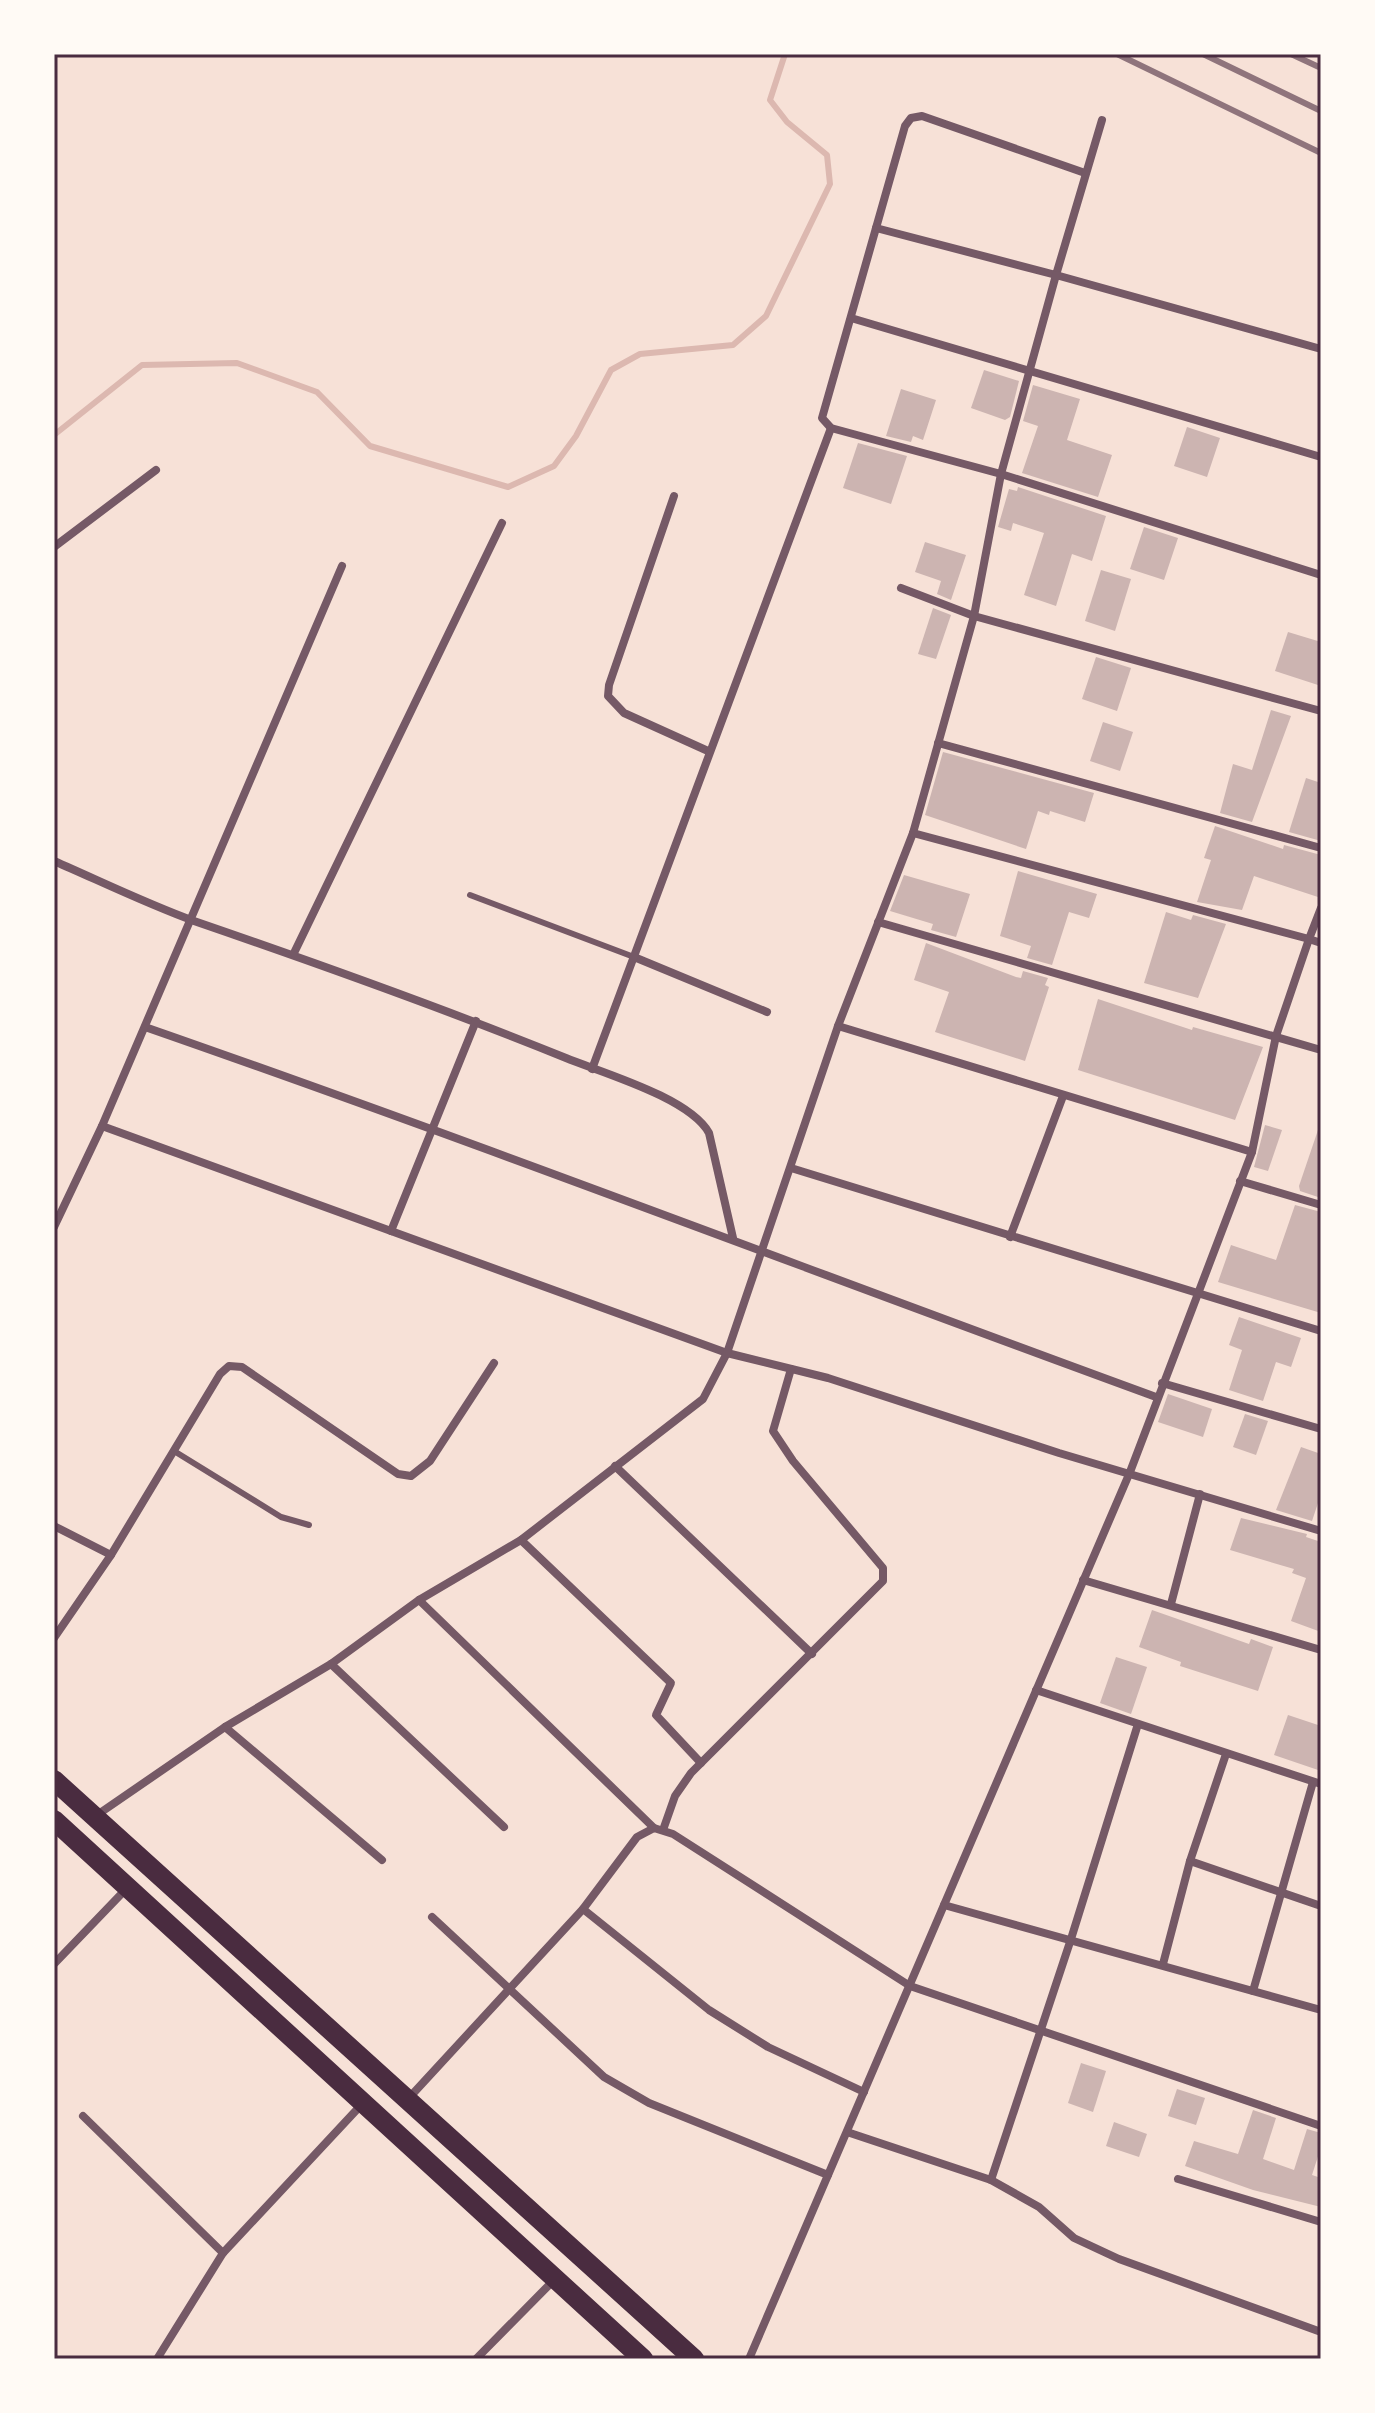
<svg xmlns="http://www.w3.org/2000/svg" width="1375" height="2413" viewBox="0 0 1375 2413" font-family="'Sofia Sans Condensed',sans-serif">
<rect width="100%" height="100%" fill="#f7e1d7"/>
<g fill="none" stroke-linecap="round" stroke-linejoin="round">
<path stroke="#dcb8b0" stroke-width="6" d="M54,435L142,365L237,363L317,392L370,446L508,487L554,466L576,436L611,370L640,354L733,345L766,316L830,184L827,155L787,122L770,100L785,54"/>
</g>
<g fill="#ccb4b1">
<path d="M984,370L1019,381L1010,417L1005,420L971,408Z"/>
<path d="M1033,385L1080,399L1067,440L1112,455L1098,497L1022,473L1038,426L1023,421Z"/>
<path d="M901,389L936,400L923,440L913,436L911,442L886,436Z"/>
<path d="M1187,427L1220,438L1207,477L1174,466Z"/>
<path d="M858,443L907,456L891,504L843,488Z"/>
<path d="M1018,487L1106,516L1092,561L1072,554L1056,606L1024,595L1044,533L1013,523L1011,531L998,527L1009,489L1017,491Z"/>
<path d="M1144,527L1178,538L1164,580L1130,569Z"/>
<path d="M925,542L966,555L951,600L937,594L941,581L915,572Z"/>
<path d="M1101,570L1131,579L1115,631L1085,621Z"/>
<path d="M933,608L951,615L936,659L918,654Z"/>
<path d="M1288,632L1321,642V686L1275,671Z"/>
<path d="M1096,657L1131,668L1117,711L1082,699Z"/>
<path d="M1271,710L1291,716L1252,822L1220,813L1233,764L1252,770Z"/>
<path d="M1103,722L1133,732L1120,771L1090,761Z"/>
<path d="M943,752L1094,793L1085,822L1050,811L1049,815L1038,811L1026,849L925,815Z"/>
<path d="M1306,778L1321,783V841L1289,832Z"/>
<path d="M1215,826L1283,849L1284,845L1321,855V898L1254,876L1242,910L1197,902L1211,860L1204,858Z"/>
<path d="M1018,871L1097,894L1089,918L1069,912L1052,965L1027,958L1031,946L1000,936Z"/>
<path d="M904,875L970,894L956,937L931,930L933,924L890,911Z"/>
<path d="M1166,912L1191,920L1193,915L1226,924L1198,998L1144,983Z"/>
<path d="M926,943L1016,977L1021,978L1023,971L1048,978L1045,985L1049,987L1025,1061L935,1032L949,992L914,980Z"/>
<path d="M1098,999L1192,1030L1193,1027L1263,1047L1235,1120L1078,1070Z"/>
<path d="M1265,1125L1282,1130L1268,1171L1254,1167Z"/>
<path d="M1318,1130H1321V1198L1300,1191L1299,1186Z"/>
<path d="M1295,1205L1321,1212V1313L1218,1282L1231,1245L1276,1260Z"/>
<path d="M1239,1317L1301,1338L1291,1367L1276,1362L1263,1401L1229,1390L1242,1350L1229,1345Z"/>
<path d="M1168,1394L1212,1409L1203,1437L1158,1422Z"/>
<path d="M1245,1414L1268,1421L1256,1455L1233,1447Z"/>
<path d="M1301,1447L1321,1454V1494L1312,1521L1276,1510Z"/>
<path d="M1241,1518L1307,1534L1306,1537L1321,1542V1632L1291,1621L1306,1578L1292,1573L1294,1569L1230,1550Z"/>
<path d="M1152,1610L1249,1644L1251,1639L1273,1647L1258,1691L1180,1666L1181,1662L1139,1647Z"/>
<path d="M1116,1657L1147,1667L1131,1714L1100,1703Z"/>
<path d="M1288,1715L1321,1726V1771L1274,1755Z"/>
<path d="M1081,2063L1106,2071L1093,2112L1068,2103Z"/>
<path d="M1177,2089L1205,2098L1196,2125L1168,2116Z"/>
<path d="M1253,2110L1276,2118L1263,2159L1294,2170L1307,2129L1321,2133V2147L1312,2175L1321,2178V2207L1253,2190L1185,2166L1194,2141L1238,2154Z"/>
<path d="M1114,2122L1147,2134L1139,2157L1106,2146Z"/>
</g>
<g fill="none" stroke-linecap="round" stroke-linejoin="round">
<g stroke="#755966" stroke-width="6">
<path d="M470,895L634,957"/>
<path d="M174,1451L281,1517L309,1525"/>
</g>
<g stroke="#755966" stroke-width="8">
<path d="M1085,173L922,116L911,118L905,126L822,418L831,428L1001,474L1321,575"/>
<path d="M876,228L1056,275L1102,120"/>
<path d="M851,318L1321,457"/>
<path d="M674,496L609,685L608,696L624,713L708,751"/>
<path d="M54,547L156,470"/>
<path d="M901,588L974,616L1321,711"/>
<path d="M938,743L1321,848"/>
<path d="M54,861C100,881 147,904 194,921C319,964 443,1008 566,1058C603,1073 690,1098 709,1133L733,1238"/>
<path d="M1321,908L1309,939L1321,943"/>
<path d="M878,922L1321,1050"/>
<path d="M294,953L502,523"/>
<path d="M634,957L767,1012"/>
<path d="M838,1026L1252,1152"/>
<path d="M145,1027C484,1145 819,1274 1156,1397"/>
<path d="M592,1069L831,428"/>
<path d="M102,1126L727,1353L828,1378L1059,1453L1321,1531"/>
<path d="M791,1168L1321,1331"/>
<path d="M1240,1181L1321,1205"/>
<path d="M54,1227L102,1126L342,566"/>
<path d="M391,1231L476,1021"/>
<path d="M1010,1237L1063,1096"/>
<path d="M1162,1383L1321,1429"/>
<path d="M615,1466L812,1654"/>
<path d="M54,1526L111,1555"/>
<path d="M521,1540L671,1683L656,1715L701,1763"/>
<path d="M1083,1580L1321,1650"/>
<path d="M419,1600L654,1828"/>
<path d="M1171,1604L1200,1494"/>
<path d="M54,1638L111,1555L220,1374L229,1366L242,1367L398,1474L411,1476L430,1461L494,1363"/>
<path d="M331,1664L504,1827"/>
<path d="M1036,1690L1321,1784"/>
<path d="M225,1727L382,1860"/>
<path d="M97,1815L225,1727L331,1664L419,1600L521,1540L703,1399L727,1353L838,1026L913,833L974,616L1001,474L1056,275L1321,349"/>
<path d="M663,1830L675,1796L691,1773L883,1581V1568L793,1461L773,1431L791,1369"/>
<path d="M1190,1861L1321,1906"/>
<path d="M944,1905L1321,2010"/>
<path d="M583,1909L709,2010L768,2047L864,2092"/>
<path d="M432,1917L604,2077L649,2103L828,2175"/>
<path d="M54,1964L128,1887"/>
<path d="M1163,1964L1190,1861L1226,1754"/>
<path d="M1253,1991L1313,1782"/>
<path d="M408,2099L583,1909L637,1837L654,1828L673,1834L910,1986L1321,2126"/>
<path d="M83,2116L223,2253"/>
<path d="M847,2132L991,2180L1039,2207L1074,2238L1119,2259L1321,2332"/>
<path d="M1178,2179L1321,2222"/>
<path d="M991,2180L1071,1939L1138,1724"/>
<path d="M157,2359L223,2253L363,2103"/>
<path d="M476,2359L554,2280"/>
<path d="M749,2359L1130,1472L1252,1152L1276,1036L1309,939L913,833"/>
</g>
<g stroke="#4a2c40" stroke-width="20">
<path d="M54,1780L694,2359"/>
<path d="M54,1820L643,2359"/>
</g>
<g stroke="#8f747c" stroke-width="6">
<path d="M1117,54L1321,153"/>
<path d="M1203,54L1321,111"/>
<path d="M1291,54L1321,68"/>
</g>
</g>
<rect width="1375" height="2413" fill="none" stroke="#fffaf5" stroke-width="112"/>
<rect x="56" y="56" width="1263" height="2301" fill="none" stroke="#4a2c40" stroke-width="3"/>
</svg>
